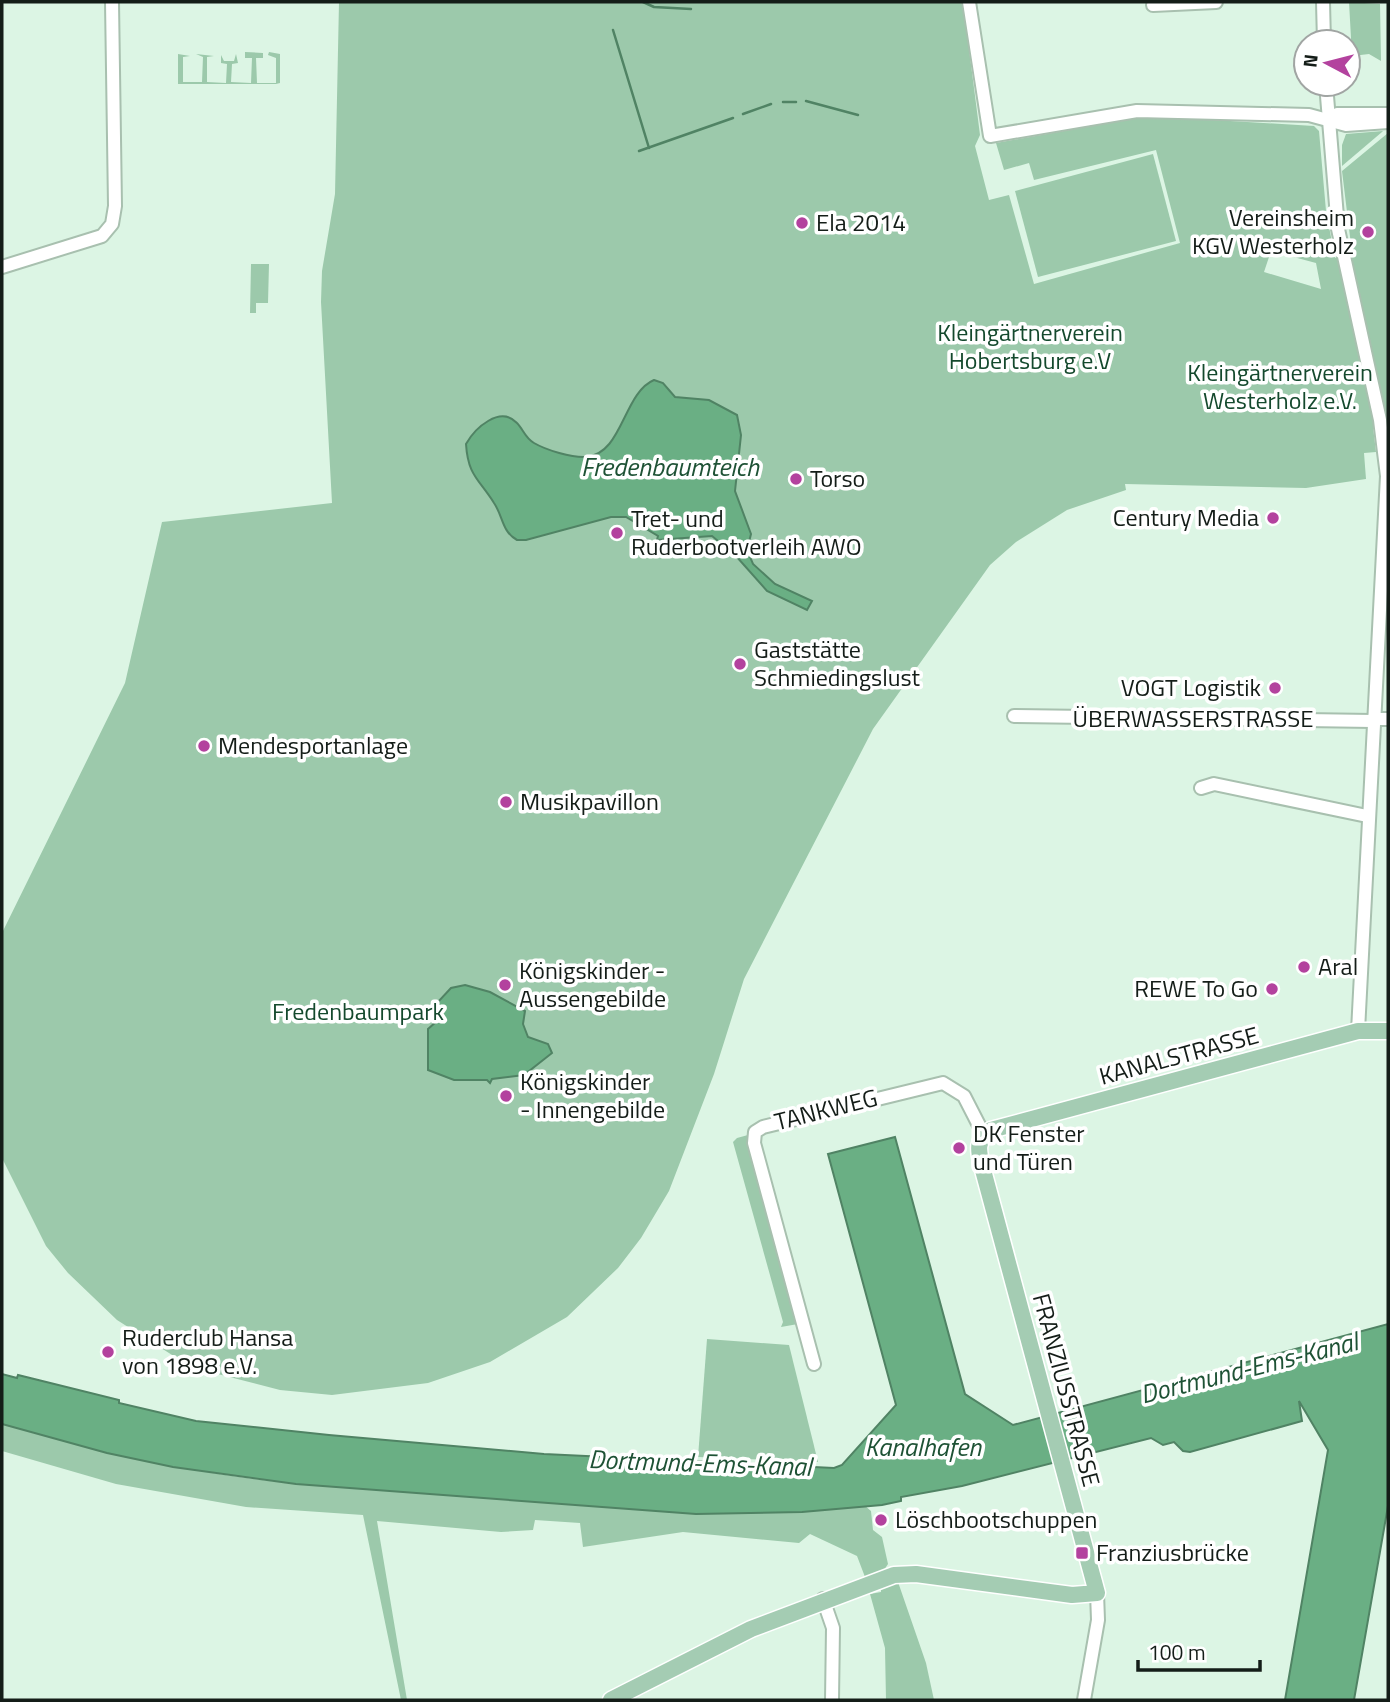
<svg xmlns="http://www.w3.org/2000/svg" width="1390" height="1702" viewBox="0 0 1390 1702" font-family="'Titillium Web',sans-serif">
<rect width="100%" height="100%" fill="#dcf5e4"/>
<g fill="#9cc9ab" fill-rule="evenodd">
<path d="M339,2H963L980,135L975,146L989,200L1009,195L1034,284L1180,243L1156,150L1034,180L1029,163L1004,170L996,143L1147,116L1314,126L1319,131L1326,211L1335,258L1352,253L1342,171L1388,133V421L1387,415L1373,427L1376,452L1364,453L1366,479L1306,488L1125,484L1126,490L1067,510L1016,542L990,565L873,729L744,979L714,1074L669,1191L641,1238L618,1268L567,1317L490,1362L428,1383L332,1395L280,1390L210,1372L180,1360L117,1320L68,1273L46,1246L2,1158V933L125,683L162,522L332,503L321,302L322,271L335,194ZM1271,251L1316,263L1321,289L1264,272Z"/>
<path d="M1349,2L1380,4L1381,61L1369,54L1352,56Z"/>
<path d="M245,52L263,53V58H256L257,83H276V58L268,55L269,52L280,54V83L276,84H178V54L190,56L183,57V82H202L203,57L196,54L214,56L207,57V82L226,83L227,64L221,63V55L224,61H234L236,54L238,63L232,64L231,82L251,83L252,58H245Z"/>
<path d="M1383,131L1382,132L1342,166V145L1346,134Z"/>
<path d="M1153,154L1176,241L1038,277L1015,191Z"/>
<path d="M251,264H269L268,303H256V313H250Z"/>
<path d="M748,1135L798,1324L781,1327L783,1322L733,1142L737,1138Z"/>
<path d="M707,1339L789,1345L818,1462L698,1457Z"/>
<path d="M2,1424C98,1452 196,1474 296,1484L696,1514L802,1512L864,1505L871,1511L873,1530L882,1537L888,1564L884,1570L865,1577L857,1556L810,1534L799,1543L683,1532L583,1547L580,1523L535,1520L533,1530L501,1532L377,1521L407,1700H401L363,1515L246,1507L116,1484L2,1451Z"/>
<path d="M898,1582L926,1663L934,1700H886L885,1648L870,1594L881,1592V1587Z"/>
</g>
<g fill="#6aaf84" stroke="#508364" stroke-width="2">
<path d="M654,380L663,383L675,397L709,400L737,415L741,435L735,491L751,534L747,550L753,564L775,584L812,601L807,610L767,591L736,556L712,536L657,540L658,536L626,517H611L526,540H517C502,532 503,516 494,503C479,479 468,476 466,444C475,428 500,405 517,423C523,429 525,438 534,443C546,450 572,458 586,457C623,454 623,393 654,380Z"/>
<path d="M465,985L490,992L525,1011L523,1024L528,1037L548,1044L552,1053L524,1075L492,1079L490,1083L487,1080H454L428,1070V1029L437,1021L436,1004L451,988Z"/>
<path d="M895,1137L965,1394L1013,1425L1388,1324V1506L1354,1700H1285L1328,1450L1299,1401L1302,1421L1190,1452L1183,1451L1174,1442L1163,1445L1151,1438L962,1486L901,1497V1501L882,1505L802,1512L696,1514L296,1484L173,1467L107,1453L2,1424V1374L17,1378L18,1375L119,1400V1403L196,1421L329,1435L544,1454L834,1468L842,1465L896,1405L828,1154Z"/>
</g>
<g fill="none" stroke-linecap="round" stroke-linejoin="round">
<g stroke="#508364" stroke-width="2.5">
<path d="M643,2L654,7L691,9"/>
<path d="M613,30L649,148"/>
<path d="M806,101L858,115"/>
<path d="M783,102H796"/>
<path d="M743,114L771,104"/>
<path d="M639,151L733,118"/>
</g>
<defs>
<g id="minor">
<path d="M969,2L990,136L1137,111L1309,115L1346,125L1388,122"/>
<path d="M1323,2L1324,42"/>
<path d="M1153,5L1216,2"/>
<path d="M1326,84L1338,229L1380,420L1387,476L1358,1031"/>
<path d="M1329,118L1337,114H1387"/>
<path d="M2,267L102,236L112,224L115,206L112,2"/>
<path d="M1014,716L1373,721"/>
<path d="M1373,719H1388"/>
<path d="M1201,788L1214,784L1367,816"/>
<path d="M814,1364L754,1143L755,1132L763,1127L943,1083L964,1096L984,1135"/>
<path d="M823,1599L833,1628L832,1700"/>
<path d="M1084,1700L1098,1620L1097,1593"/>
</g>
<path id="major" d="M611,1700L751,1629L894,1575L916,1574L1072,1595L1097,1593L983,1170C979,1153 974,1141 991,1130L1358,1031H1388"/>
</defs>
<use href="#minor" stroke="#a8c0af" stroke-width="16"/>
<use href="#major" stroke="#fff" stroke-width="19"/>
<use href="#minor" stroke="#fff" stroke-width="12"/>
<use href="#major" stroke="#a4ccb3" stroke-width="16"/>
</g>
<g fill="#b3429e" stroke="#fff" stroke-width="2.5">
<circle cx="802" cy="223" r="7"/>
<circle cx="1368" cy="232" r="7"/>
<circle cx="796" cy="479" r="7"/>
<circle cx="1273" cy="518" r="7"/>
<circle cx="617" cy="533" r="7"/>
<circle cx="740" cy="664" r="7"/>
<circle cx="1275" cy="688" r="7"/>
<circle cx="204" cy="746" r="7"/>
<circle cx="506" cy="802" r="7"/>
<circle cx="1304" cy="967" r="7"/>
<circle cx="505" cy="985" r="7"/>
<circle cx="1272" cy="989" r="7"/>
<circle cx="506" cy="1096" r="7"/>
<circle cx="959" cy="1148" r="7"/>
<circle cx="108" cy="1352" r="7"/>
<circle cx="881" cy="1520" r="7"/>
<rect x="1075" y="1546" width="14" height="14" rx="3.5"/>
</g>
<g text-anchor="middle" stroke-width="7" stroke-linejoin="round" paint-order="stroke">
<g font-size="24" fill="#141d18" stroke="#fff" text-anchor="start">
<text x="1354" y="226" text-anchor="end">Vereinsheim<tspan x="1354" dy="28">KGV Westerholz</tspan></text>
<text x="816" y="231">Ela 2014</text>
<text x="810" y="487">Torso</text>
<text x="1259" y="526" text-anchor="end">Century Media</text>
<text x="631" y="527">Tret- und<tspan x="631" dy="28">Ruderbootverleih AWO</tspan></text>
<text x="754" y="658">Gaststätte<tspan x="754" dy="28">Schmiedingslust</tspan></text>
<text x="1261" y="696" text-anchor="end">VOGT Logistik</text>
<text x="218" y="754">Mendesportanlage</text>
<text x="520" y="810">Musikpavillon</text>
<text x="1318" y="975">Aral</text>
<text x="519" y="979">Königskinder -<tspan x="519" dy="28">Aussengebilde</tspan></text>
<text x="1258" y="997" text-anchor="end">REWE To Go</text>
<text x="520" y="1090">Königskinder<tspan x="520" dy="28">- Innengebilde</tspan></text>
<text x="973" y="1142">DK Fenster<tspan x="973" dy="28">und Türen</tspan></text>
<text x="122" y="1346">Ruderclub Hansa<tspan x="122" dy="28">von 1898 e.V.</tspan></text>
<text x="895" y="1528">Löschbootschuppen</text>
<text x="1096" y="1561">Franziusbrücke</text>
</g>
<g font-size="24" fill="#14492d" stroke="#fff">
<text x="1030" y="341">Kleingärtnerverein<tspan x="1030" dy="28">Hobertsburg e.V</tspan></text>
<text x="1280" y="381">Kleingärtnerverein<tspan x="1280" dy="28">Westerholz e.V.</tspan></text>
<text x="358" y="1020">Fredenbaumpark</text>
</g>
<g font-size="24" fill="#141d18" stroke="#fff">
<text x="1193" y="727">ÜBERWASSERSTRASSE</text>
<text transform="translate(1179 1056) rotate(-15)" y="8">KANALSTRASSE</text>
<text transform="translate(826 1110) rotate(-14)" y="8">TANKWEG</text>
<text transform="translate(1066 1390) rotate(75)" y="8">FRANZIUSSTRASSE</text>
</g>
<g font-size="26" font-style="italic" fill="#1e5235" stroke="#fff">
<text x="670" y="476">Fredenbaumteich</text>
<text transform="translate(1249 1368) rotate(-14)" y="9">Dortmund-Ems-Kanal</text>
<text x="923" y="1456">Kanalhafen</text>
<text transform="translate(700 1463) rotate(2)" y="9">Dortmund-Ems-Kanal</text>
</g>
</g>
<rect width="1390" height="1702" fill="none" stroke="#141d18" stroke-width="7"/>
<g transform="translate(1327 63) rotate(277)"><circle r="33" fill="#ffffff" stroke="#a1a5a3" stroke-width="2"/>
<path d="M0-5L12 26L0 18L-12 26Z" fill="#b3429e"/>
<text y="-10" font-size="19" font-weight="bold" text-anchor="middle" fill="#141d18">N</text>
</g>
<path d="M1138 1660v10h122v-10" fill="none" stroke="#141d18" stroke-width="3.5"/>
<text x="1148" y="1660" font-size="21" fill="#141d18" stroke="#ffffff" stroke-width="5" paint-order="stroke">100 m</text>
</svg>
